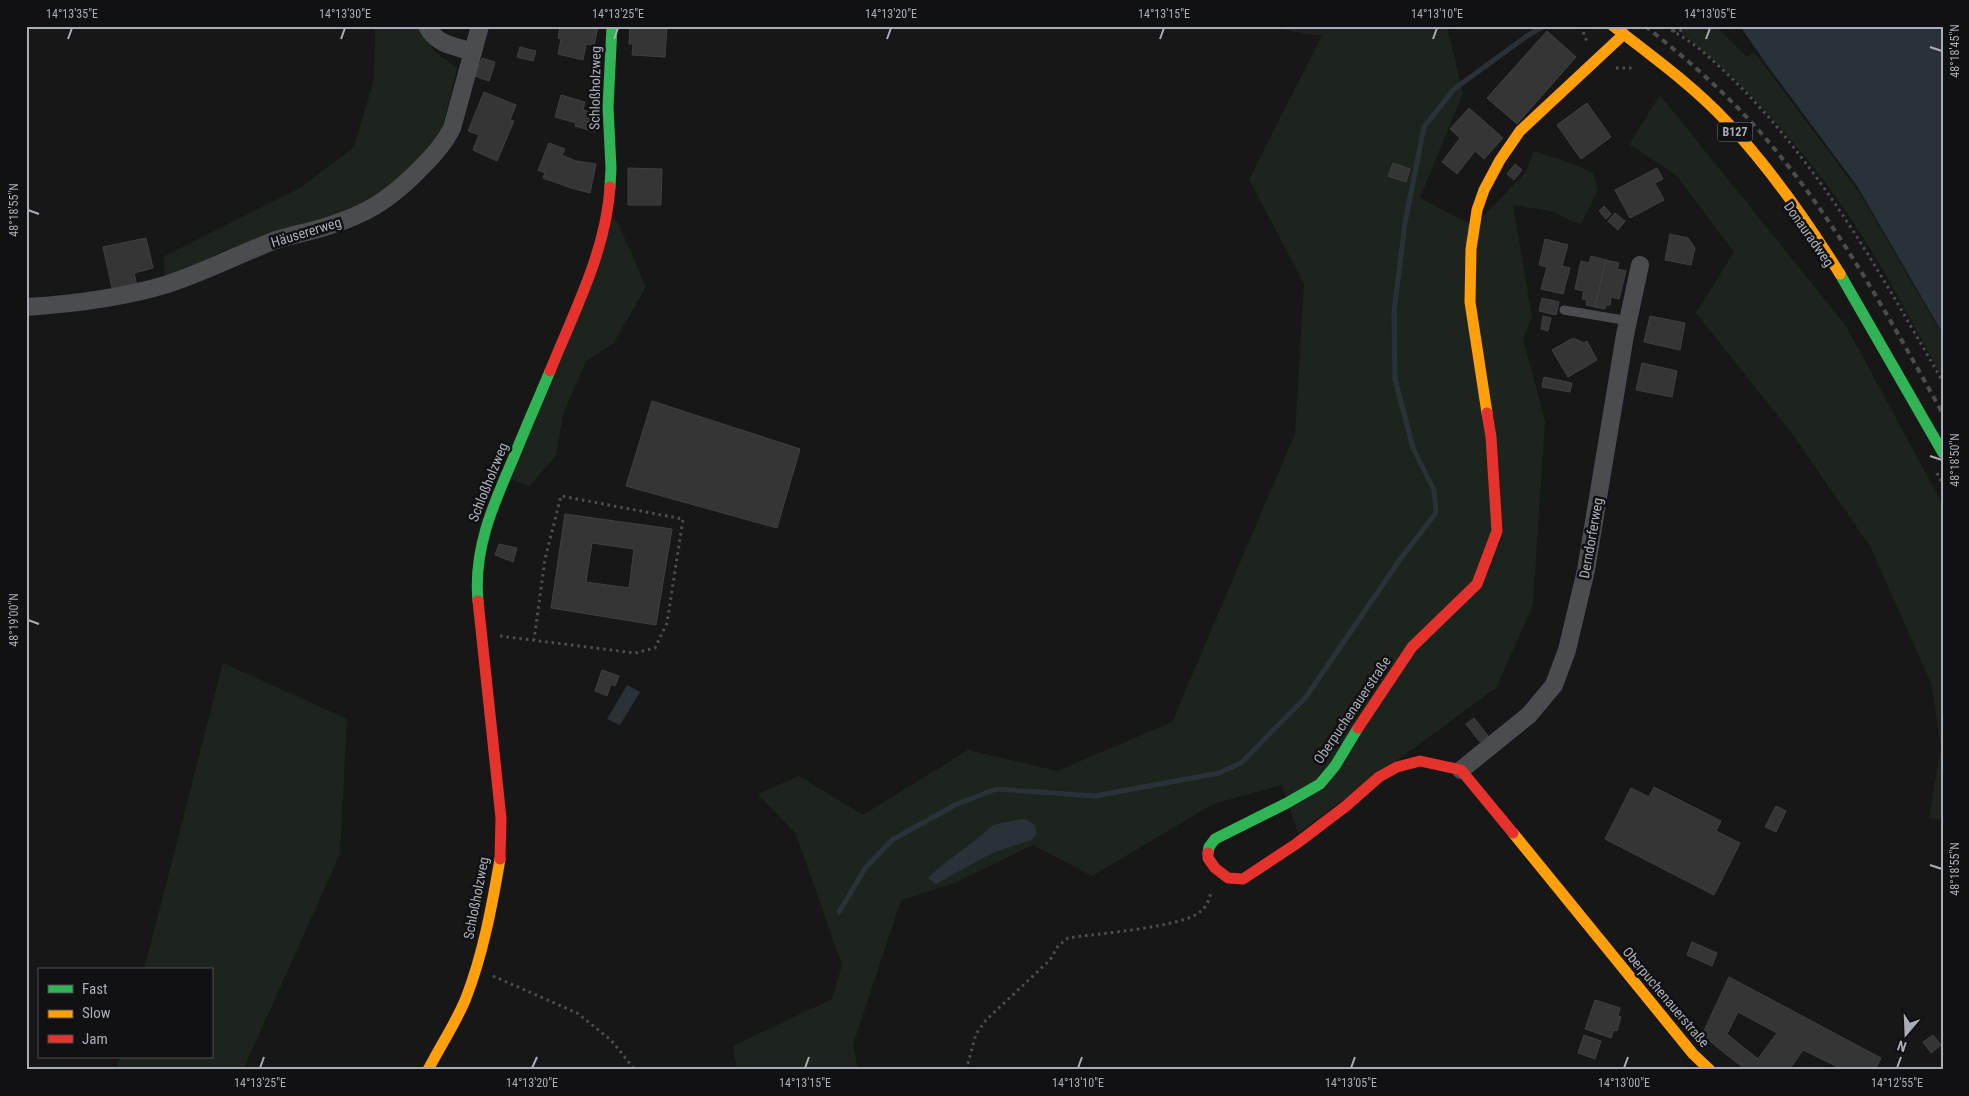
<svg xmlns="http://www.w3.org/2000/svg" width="1969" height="1096" viewBox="0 0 1969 1096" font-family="'Roboto Condensed',sans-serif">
<rect width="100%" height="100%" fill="#171717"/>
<g fill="#1d241e">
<path d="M375,26H419L434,51L457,68L440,137L387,192L357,209L166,278L163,257L300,188L354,147L374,79Z"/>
<path d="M1257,26H1447L1463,93L1420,198L1474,226L1525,173L1534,151L1579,166L1593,173L1598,190L1581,224L1572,221L1550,211L1513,205L1532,316L1523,339L1545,421L1533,605L1496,688L1298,833L1282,785L1213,804L1092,876L1033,845L952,884L901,900L853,1045L858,1070H737L733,1046L832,999L842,965L796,834L758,794L799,776L863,815L968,750L1057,771L1172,722L1295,434L1304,284L1249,179L1322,36Z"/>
<path d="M1672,26H1716L1747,57L1754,52L1859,192L1943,336V378C1917,333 1894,286 1866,242C1816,162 1747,83 1672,26Z"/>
<path d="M1660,95L1846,326L1943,505V820L1929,818L1941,746L1931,683L1870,546L1790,431L1696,313L1734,252L1676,175L1629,144Z"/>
<path d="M609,215L618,223L646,287L613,344L586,361L563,414L556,456L529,486L510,479Z"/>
<path d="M223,663L347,719L340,854L243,1070H115L121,1057H211V970H144Z"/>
</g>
<g fill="#2a3239">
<path d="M1740,26H1943V334L1857,186L1767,65Z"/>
<path d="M627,685L640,692L620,725L607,719Z"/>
<path d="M1025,819L1034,824L1037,834L1031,840L992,853L936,884L928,878C942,863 961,852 977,839C982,835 986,830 992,826C995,824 1020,819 1025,819Z"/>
</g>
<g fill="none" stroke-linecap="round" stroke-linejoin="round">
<path stroke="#2a3239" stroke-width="5" d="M839,912L866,867L892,840L955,805L996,789L1095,796L1219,773L1241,763L1306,697L1401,558L1436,513L1434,490L1413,448L1395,379L1394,312L1405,223L1424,127L1454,89L1527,36L1544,26"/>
</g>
<g fill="#353536" stroke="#3f4043" fill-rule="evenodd">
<path d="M560,26H598L594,46L586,44L583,60L558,54L561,39L558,38Z"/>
<path d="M630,26H667L665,57L632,55L633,44H629Z"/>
<path d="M1547,31L1576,57L1517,124L1487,98Z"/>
<path d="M520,47L536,51L533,61L517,57Z"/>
<path d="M482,58L495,62L489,81L475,76Z"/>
<path d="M484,92L516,105L510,120L514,121L497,161L473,150L479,135L468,131Z"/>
<path d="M561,95L585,102L583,110L600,115L595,132L575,126L576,123L555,117Z"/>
<path d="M1587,103L1611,137L1581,159L1557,125Z"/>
<path d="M1469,108L1503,138L1484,159L1475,151L1457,174L1442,162L1460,138L1450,129Z"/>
<path d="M549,143L565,149L562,155L576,161L596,164L590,193L571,188L543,178L545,173L538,170Z"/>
<path d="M1393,163L1410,169L1406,182L1388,176Z"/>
<path d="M1515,164L1522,170L1514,180L1507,174Z"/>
<path d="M628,168L662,169L661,205H628Z"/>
<path d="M1657,168L1663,179L1655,183L1664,200L1630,218L1615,190Z"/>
<path d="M1604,206L1611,214L1606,219L1599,211Z"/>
<path d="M1615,213L1625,221L1618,230L1608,221Z"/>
<path d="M1670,234L1688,238L1695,248L1691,265L1665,260Z"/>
<path d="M146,238L153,268L134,273L137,286L113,292L103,247Z"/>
<path d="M1545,239L1568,245L1562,266L1570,268L1563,294L1541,289L1547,267L1539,265Z"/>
<path d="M1591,256L1606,260L1595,307L1586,305L1587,300L1582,299L1584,291L1575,289L1581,261L1589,263Z"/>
<path d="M1606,260L1619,263L1617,269L1626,271L1619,299L1611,297L1610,305H1606L1605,309L1595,307Z"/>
<path d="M1542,298L1559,302L1556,315L1539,311Z"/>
<path d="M1543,316L1551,318L1548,331L1541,329Z"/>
<path d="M1650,316L1685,323L1680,350L1644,342Z"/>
<path d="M1573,338L1584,343L1587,341L1597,360L1568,377L1552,350Z"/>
<path d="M1642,363L1677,371L1672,397L1636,390Z"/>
<path d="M1544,377L1572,383L1570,392L1542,387Z"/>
<path d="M652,401L800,449L777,528L626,486Z"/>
<path d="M565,514L672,529L656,625L551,608ZM592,543L634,549L629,588L586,582Z"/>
<path d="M499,544L517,548L513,562L495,555Z"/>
<path d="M602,670L619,676L615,686L611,684L607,696L595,691Z"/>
<path d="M1474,718L1488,736L1480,742L1466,724Z"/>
<path d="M1654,787L1721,821L1716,831L1740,843L1714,895L1605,839L1631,788L1649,797Z"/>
<path d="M1776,806L1786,811L1776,832L1765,827Z"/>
<path d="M1692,942L1717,953L1712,966L1687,955Z"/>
<path d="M1729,977L1881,1058L1875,1070H1835L1836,1066L1803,1050L1789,1070H1746L1702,1035ZM1738,1012L1777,1033L1758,1059L1727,1034Z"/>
<path d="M1595,1000L1620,1008L1618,1016L1621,1017L1617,1031L1614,1030L1611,1038L1585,1029Z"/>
<path d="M1584,1035L1601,1041L1595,1059L1578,1053Z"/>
<path d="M1933,1035L1941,1045L1931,1053L1923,1042Z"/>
</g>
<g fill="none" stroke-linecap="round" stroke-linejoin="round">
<g stroke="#4d4e52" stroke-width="3" stroke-dasharray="2.5 4" stroke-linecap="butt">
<path d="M1581,26L1587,42"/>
<path d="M1666,26C1678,35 1692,42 1703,52C1808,142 1875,264 1943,382"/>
<path d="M1673,31L1684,30L1688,26"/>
<path d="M1616,68H1632"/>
<path d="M1937,473L1943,484"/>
<path d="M500,636L635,653L655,648L667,623L683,519L561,496L545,559L534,640"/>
<path d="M493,976L577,1013L611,1040L635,1070"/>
<path d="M966,1070L976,1034L986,1020L1050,960L1058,946L1068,938C1094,934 1186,927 1201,911C1207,906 1210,898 1211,891"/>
</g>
<path stroke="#4b4c50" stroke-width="9" d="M1564,310L1629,321"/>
<g stroke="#4b4c50" stroke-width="18">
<path d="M427,26C436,45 455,46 473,52"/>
<path d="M26,307C74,304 122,298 168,284C204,272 238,255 273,241C291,235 310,232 328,226C366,214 386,202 415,174C429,160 443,146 452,128L480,26"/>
<path d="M1461,770L1529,715L1554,685L1567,650L1586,570L1625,335L1640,265"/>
</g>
<g stroke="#30b455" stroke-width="11">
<path d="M610,187L611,168L608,107L612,26"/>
<path d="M1840,274L1943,453"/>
<path d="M478,601C473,550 493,505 513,459C525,429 538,400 550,371"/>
<path d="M1208,853L1209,847L1215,839L1287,803L1320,784L1335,766L1358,728"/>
</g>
<g stroke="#ff9f0a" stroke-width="11">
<path d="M1613,26C1652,56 1693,86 1726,121C1769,167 1807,221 1840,274"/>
<path d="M1487,413L1470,302L1471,249L1477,210L1484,190L1500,160L1520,131L1624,34"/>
<path d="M1513,833L1693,1054L1710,1070"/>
<path d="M428,1070C440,1046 456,1023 466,998C483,954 492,906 500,859"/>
</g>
<g stroke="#e5322d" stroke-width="11">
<path d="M550,371C574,312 606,251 610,187"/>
<path d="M478,601L501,818L500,859"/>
<path d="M1358,728L1412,647L1477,584L1497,531L1491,437L1487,413"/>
<path d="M1208,853V858L1215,868L1228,878L1243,879L1296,844L1346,806L1379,777L1397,767L1420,761L1461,770L1513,833"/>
</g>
<path stroke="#4b4c4f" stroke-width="4" stroke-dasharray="6 5" stroke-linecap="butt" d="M1645,26C1691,62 1735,101 1772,146C1840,227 1891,321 1943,414"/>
</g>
<path fill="none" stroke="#a8adb8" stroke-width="2" d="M68,39L72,28M341,39L345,28M614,39L618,28M887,39L891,28M1160,39L1164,28M1433,39L1437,28M1706,39L1710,28M1930,47L1942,51M28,210L39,214M1930,456L1942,460M28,620L39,624M1930,865L1942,869M260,1068L264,1057M532,1068L537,1057M805,1068L809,1057M1078,1068L1082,1057M1351,1068L1355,1057M1624,1068L1628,1057M1897,1068L1901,1057"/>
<g text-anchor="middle" stroke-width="5" stroke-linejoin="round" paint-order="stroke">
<rect fill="#111113" stroke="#7b7e86" stroke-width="1" x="1717.5" y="122.5" width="35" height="19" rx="4"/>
<g font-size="12" font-weight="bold" fill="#a8adb8">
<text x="1735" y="136">B127</text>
</g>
<g font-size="14" fill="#a8adb8" stroke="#111113">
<text transform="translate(595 88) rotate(-89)" y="5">Schloßholzweg</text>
<text transform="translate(306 232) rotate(-17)" y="5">Häusererweg</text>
<text transform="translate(1809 234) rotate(55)" y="5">Donauradweg</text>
<text transform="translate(488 482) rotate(-68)" y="5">Schloßholzweg</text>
<text transform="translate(1591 538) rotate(-80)" y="5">Derndorferweg</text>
<text transform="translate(1352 710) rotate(-56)" y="5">Oberpuchenauerstraße</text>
<text transform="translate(476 898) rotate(-79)" y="5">Schloßholzweg</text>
<text transform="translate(1666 997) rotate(50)" y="5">Oberpuchenauerstraße</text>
</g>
</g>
<rect width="1969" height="1096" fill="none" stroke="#111113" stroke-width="55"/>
<rect x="38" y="968" width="175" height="90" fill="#111113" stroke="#4d4f55"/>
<rect x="48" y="985" width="25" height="8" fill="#30b455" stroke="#4d4f55"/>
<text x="82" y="994" font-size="15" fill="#a8adb8">Fast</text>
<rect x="48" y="1010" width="25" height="8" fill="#ff9f0a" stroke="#4d4f55"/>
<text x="82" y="1018" font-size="15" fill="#a8adb8">Slow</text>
<rect x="48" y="1035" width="25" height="8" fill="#e5322d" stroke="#4d4f55"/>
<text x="82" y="1044" font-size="15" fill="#a8adb8">Jam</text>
<g transform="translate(1906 1034) rotate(199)" stroke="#111113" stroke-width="4" paint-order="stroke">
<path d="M0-4L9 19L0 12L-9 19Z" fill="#a8adb8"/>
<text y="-8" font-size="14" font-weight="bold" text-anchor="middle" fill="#a8adb8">N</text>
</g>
<rect x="28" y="28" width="1914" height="1040" fill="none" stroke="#a8adb8" stroke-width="2"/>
<g font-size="12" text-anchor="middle" fill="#a8adb8">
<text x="72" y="18">14°13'35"E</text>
<text x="345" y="18">14°13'30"E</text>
<text x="618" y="18">14°13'25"E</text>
<text x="891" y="18">14°13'20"E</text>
<text x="1164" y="18">14°13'15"E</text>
<text x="1437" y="18">14°13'10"E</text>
<text x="1710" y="18">14°13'05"E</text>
<text transform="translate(1955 51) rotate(-90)" y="4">48°18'45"N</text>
<text transform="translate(14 210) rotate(-90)" y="4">48°18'55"N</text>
<text transform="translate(1955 460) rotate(-90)" y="4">48°18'50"N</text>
<text transform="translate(14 620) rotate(-90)" y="4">48°19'00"N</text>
<text transform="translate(1955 869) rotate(-90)" y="4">48°18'55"N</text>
<text x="260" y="1087">14°13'25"E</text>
<text x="532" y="1087">14°13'20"E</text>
<text x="805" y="1087">14°13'15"E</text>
<text x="1078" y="1087">14°13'10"E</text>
<text x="1351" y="1087">14°13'05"E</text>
<text x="1624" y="1087">14°13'00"E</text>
<text x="1897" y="1087">14°12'55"E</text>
</g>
</svg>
